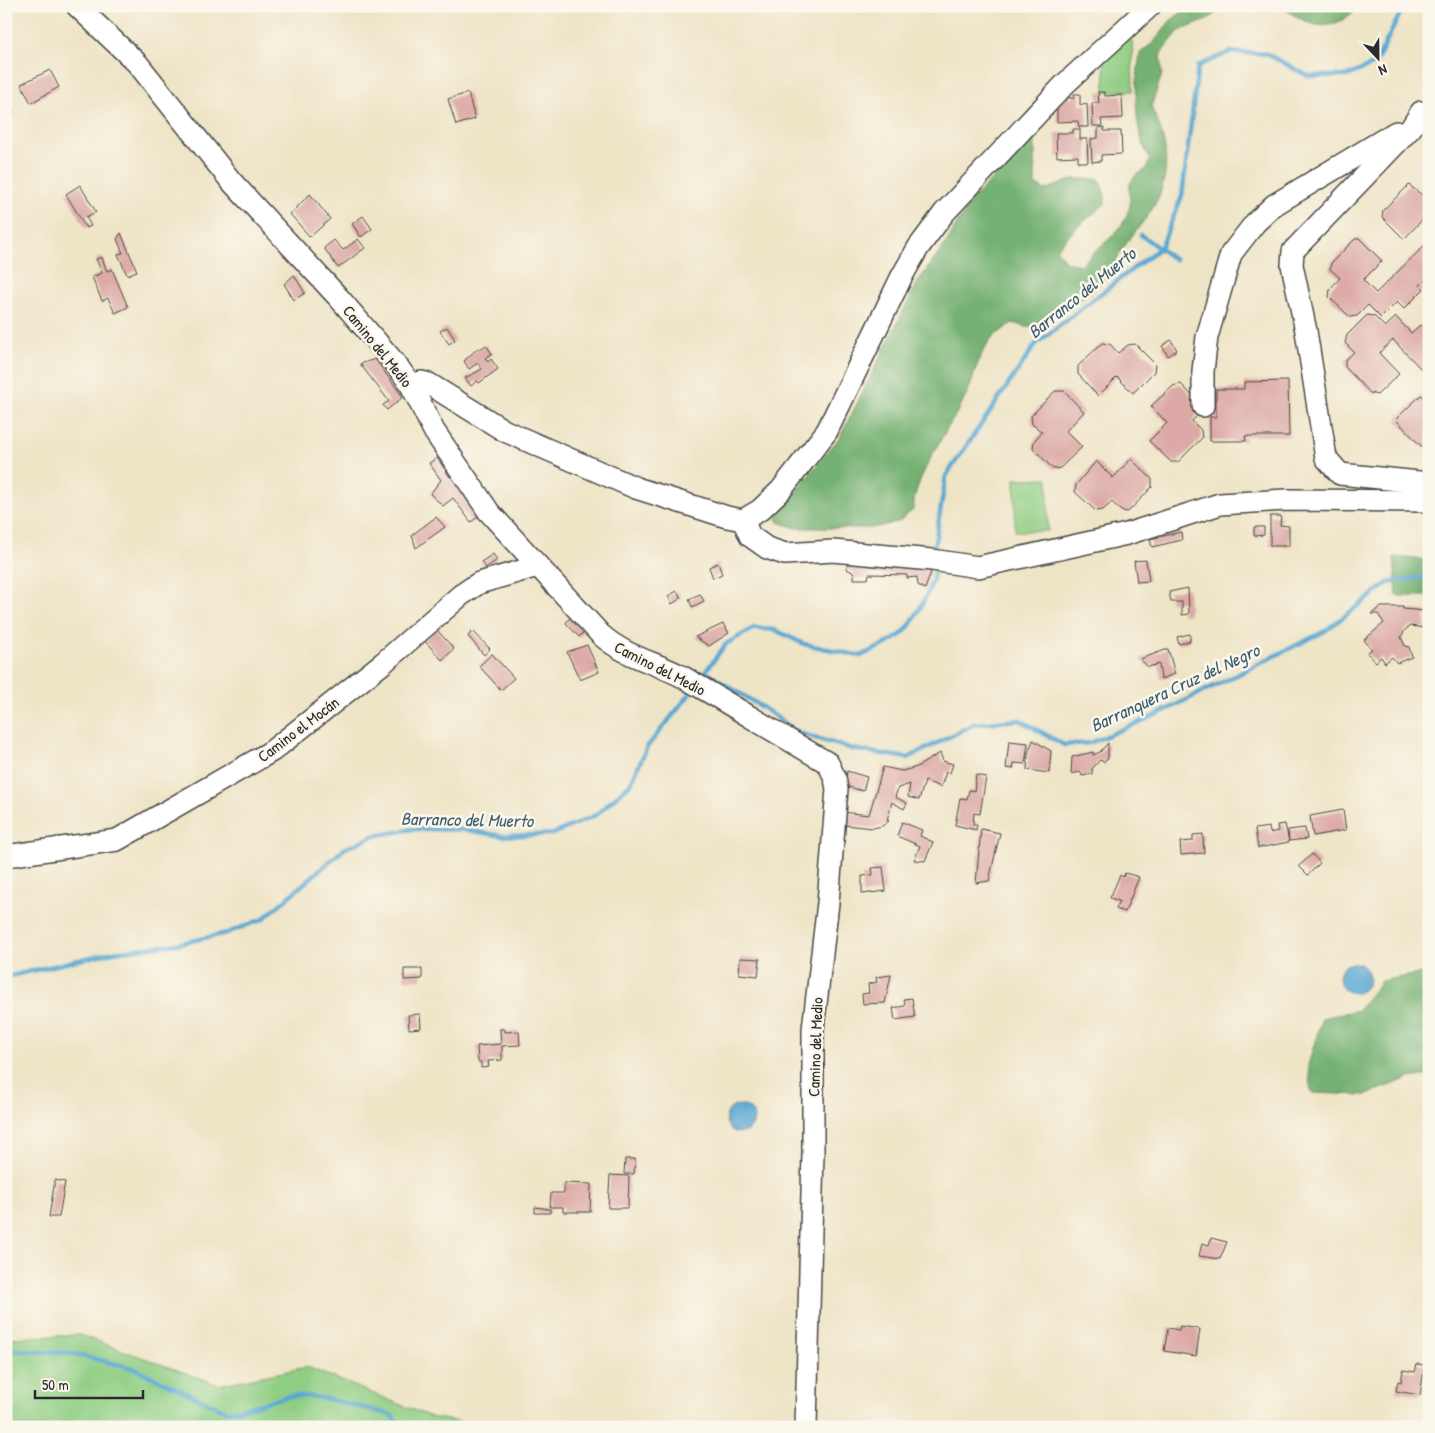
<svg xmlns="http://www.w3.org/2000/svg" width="1435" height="1433" viewBox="0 0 1435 1433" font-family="'Patrick Hand',sans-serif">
<rect width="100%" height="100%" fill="#fbf7ec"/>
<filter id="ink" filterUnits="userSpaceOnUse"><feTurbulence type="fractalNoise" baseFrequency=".02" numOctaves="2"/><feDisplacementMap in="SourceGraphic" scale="10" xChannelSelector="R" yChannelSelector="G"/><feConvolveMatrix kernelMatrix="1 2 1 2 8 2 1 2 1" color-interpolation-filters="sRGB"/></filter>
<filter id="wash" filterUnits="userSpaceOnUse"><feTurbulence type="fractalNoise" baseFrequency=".0096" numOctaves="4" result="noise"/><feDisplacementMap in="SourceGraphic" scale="20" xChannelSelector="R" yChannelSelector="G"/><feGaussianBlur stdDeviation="1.12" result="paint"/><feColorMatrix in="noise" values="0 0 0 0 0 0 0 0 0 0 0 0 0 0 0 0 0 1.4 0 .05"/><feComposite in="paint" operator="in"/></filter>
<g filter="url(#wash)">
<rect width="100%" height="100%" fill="#eee4c6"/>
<g fill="#90ce84" stroke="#5e7c58">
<path d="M1125,37L1132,40L1133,91L1105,92L1104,56Z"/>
<path d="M1048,478V531H1015V479Z"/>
<path d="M80,1335L219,1385L307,1367L431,1417L488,1427H6V1338Z"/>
</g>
<g fill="#74b172" stroke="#506e4e">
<path d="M1190,6H1225L1207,20L1179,31L1161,53L1162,74L1151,107C1163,130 1170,157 1163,184C1158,207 1139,226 1125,245C1117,256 1111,273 1101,283C1090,295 1041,327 1026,327C1022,326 1016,324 1012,323C1003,330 991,337 986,346C976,362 974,380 966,396C953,422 910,483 914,509L898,522L873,528H796L778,522L777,514L840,437L919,280L943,248L970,202L1005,166L1025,139L1035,138V184L1045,190L1074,179H1099L1105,195V204L1077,227L1056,249L1066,262L1082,265C1099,243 1120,238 1129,209C1133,199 1125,189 1133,179C1140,169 1143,177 1150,160C1132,127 1135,89 1140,53L1154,42L1170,21Z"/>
<path d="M1280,6H1360C1329,36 1313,28 1280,6Z"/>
<path d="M1394,557L1429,560V596H1397Z"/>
<path d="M1429,972V1075L1409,1078L1365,1095L1311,1093L1308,1065L1322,1018L1358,1010L1381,981Z"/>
</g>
<g fill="#58a7d2" stroke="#42697e">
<circle cx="1354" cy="978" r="15"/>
<circle cx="740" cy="1119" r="14"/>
</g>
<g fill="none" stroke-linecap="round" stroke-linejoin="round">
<g stroke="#58a7d2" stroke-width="4.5">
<path d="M1141,235L1175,260"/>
<path d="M933,555L946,476L1036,344L1161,247L1182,196L1198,66L1230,52L1267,54L1308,76H1347L1375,64L1404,6"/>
<path d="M934,567C937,580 913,624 903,633C892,643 874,649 861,656L804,644L775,630L754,628L726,644L705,672L762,707L799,733L852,749L908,758L974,724L1020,720L1064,745L1090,743L1156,715L1325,631L1388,583L1429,576"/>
<path d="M6,977L113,952L178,944L227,933L263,919L344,849L373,836L413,829L466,830L503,836L553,834L596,815L631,783L647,747L689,695"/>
<path d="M6,1350L70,1353L133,1368L226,1411C248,1410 265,1401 286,1397C312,1391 364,1409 392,1415L400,1427"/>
</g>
</g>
<g id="blocks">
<g fill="#dca9a6">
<path d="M50,70L59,87L31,103L21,84Z"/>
<path d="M1098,92H1105V96L1122,95L1123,118L1101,119L1102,126H1093L1092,103H1099Z"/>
<path d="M468,93L475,119L456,125L448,99Z"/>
<path d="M6,94L14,113L6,116Z"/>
<path d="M1074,94H1080V105L1087,104L1088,127H1079L1078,121L1057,122V98H1074Z"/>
<path d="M1104,127V131H1121L1122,154L1101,155V161L1092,162L1091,139L1098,138V128Z"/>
<path d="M1073,129H1080V139H1087L1088,162H1078V156L1057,157L1056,133H1073Z"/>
<path d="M80,185L96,212L86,217L91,226L86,228L66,194Z"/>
<path d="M1409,185L1422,195L1429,189V224L1424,218L1404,239L1382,217L1383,210Z"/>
<path d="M310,194L330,219L310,237L290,214Z"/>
<path d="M363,216L372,229L361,237L352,224Z"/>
<path d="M121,233L137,271L127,275L118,254L123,253L117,239Z"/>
<path d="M1359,238L1382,261L1363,280L1376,293L1429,241V276L1420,285L1424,289L1404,309L1397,302L1381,318L1368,305L1357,316L1350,317L1329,297L1330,289L1340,278L1330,269L1331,263L1355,239Z"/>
<path d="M358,239L365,248L338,268L324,248L334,240L343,250Z"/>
<path d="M102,257L107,271L112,269L128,307L115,313L108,298L102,301L92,277L102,273L96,259Z"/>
<path d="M294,275L305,293L294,300L284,284Z"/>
<path d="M1367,315L1374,316L1385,327L1396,317L1411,333L1420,325L1429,334V377L1393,340L1379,353L1399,374L1377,395L1370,393L1345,367V360L1354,352L1345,343L1347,335Z"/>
<path d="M447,327L455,340L449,344L440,331Z"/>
<path d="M1171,340L1177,350L1168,356L1162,346Z"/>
<path d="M1102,343L1110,344L1118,353L1128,345L1135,344L1155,364L1154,372L1133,393L1117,377L1098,396L1078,374V366Z"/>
<path d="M486,345L492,354L485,358L488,362L491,359L498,369L479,383L477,381L471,386L465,378L482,369L478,363L469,369L464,361L478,348L479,350Z"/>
<path d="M375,359L403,397L387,410L383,405L389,401L360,364Z"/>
<path d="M1288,381L1289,436H1245L1246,441H1210V417H1216V389H1244V382Z"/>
<path d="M1181,384L1201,405L1200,412L1192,421L1201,430L1202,438L1178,462H1171L1149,441L1167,423L1151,406L1173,386Z"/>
<path d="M1055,391H1064L1084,412L1066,431L1082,447L1060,468L1053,469L1033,448L1034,441L1042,432L1032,424L1031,416Z"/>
<path d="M1421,395L1429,403L1427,447L1421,446L1398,422L1397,418Z"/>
<path d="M437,458L450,477L455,474L482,514L471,522L453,498L443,506L430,494L441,480L429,463Z"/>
<path d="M1131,459L1152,479V487L1128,512L1121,511L1112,502L1103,510L1096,511L1075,492L1076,485L1096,461L1113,478Z"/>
<path d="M1270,516H1281L1280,525L1289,526V546H1270Z"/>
<path d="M436,517L445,527L416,548L412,535Z"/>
<path d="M1254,527H1264V535L1254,536Z"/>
<path d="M1181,532L1182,540L1152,547L1150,539Z"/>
<path d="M493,554L497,560L486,568L481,562Z"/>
<path d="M1146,560L1149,581L1137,582L1134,561Z"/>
<path d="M847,561L932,569L925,589L918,585L917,577L907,578V575L869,574L868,579H854V573L847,569Z"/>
<path d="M718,563L722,574L713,578L709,567Z"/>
<path d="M1188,588L1189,614L1182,615V602H1171L1169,592Z"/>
<path d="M677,591L681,598L672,604L668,596Z"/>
<path d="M700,594L704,601L692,607L689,599Z"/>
<path d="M1381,607H1403V609L1426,611L1425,628L1410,626L1405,630L1401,637L1405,646L1409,647L1412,657L1397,663L1392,657L1385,663L1381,657L1376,662L1367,653L1372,649L1364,640L1384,623L1378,614H1371Z"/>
<path d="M571,616L585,631L579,637L566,623Z"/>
<path d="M723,624L729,633L709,646L695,637Z"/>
<path d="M436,629L454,649L442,660L424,640Z"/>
<path d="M473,631L490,649L484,655L468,636Z"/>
<path d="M1190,634V641L1179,644L1177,637Z"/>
<path d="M587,645L599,672L580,680L567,652Z"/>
<path d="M1168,649L1175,674L1161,679L1159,664L1148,667L1140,659Z"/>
<path d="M492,654L514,678L501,690L479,666Z"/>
<path d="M1033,740L1051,751L1049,773L1027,770L1028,753Z"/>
<path d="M1009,741L1028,743L1025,764L1014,763L1013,769L1006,768Z"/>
<path d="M1108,743V759L1104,762L1100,760L1092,769V774L1082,776L1081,772L1071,774L1072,757L1093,752V755L1100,752Z"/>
<path d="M940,753L943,761L953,764L950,773L946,772L941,787L925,781L919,800L908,797L910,784L898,788L895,797L907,803L904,809L892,802L887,820L889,821L882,826L873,828L844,825L842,812L869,815L883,767L902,771L917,767Z"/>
<path d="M847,771L867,777L863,791L845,786Z"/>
<path d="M976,775L986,777L980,814L974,813L973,824H977L976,830L955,825L960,798L967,799L969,790L974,791Z"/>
<path d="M1343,810L1346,830L1313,836L1310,816Z"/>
<path d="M902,822L922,830L920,836L933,842L925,861L914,860L920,846L897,836Z"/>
<path d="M1285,824L1289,842L1258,848L1255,829L1269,827L1270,833L1278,831L1277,825Z"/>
<path d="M1305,828L1307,839L1289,841L1288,830Z"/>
<path d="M981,829L1000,833L989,881L976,883Z"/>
<path d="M1203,834L1204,853L1181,855L1180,842L1193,841V835Z"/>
<path d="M1312,854L1320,863L1308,875L1299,866Z"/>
<path d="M883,867L886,891L862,894V876L873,875L872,868Z"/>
<path d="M1125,873L1139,877L1125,912L1116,909L1119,901L1110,898L1120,875L1123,877Z"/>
<path d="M740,958L760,959L758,976L739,974Z"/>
<path d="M404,969H422V979L404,980Z"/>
<path d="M891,975L885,1003L863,1004L862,994L869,993L868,984L877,982L876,977Z"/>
<path d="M912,998L915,1017L895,1020L893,1008L905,1006L904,999Z"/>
<path d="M420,1014L421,1028L409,1029L408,1015Z"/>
<path d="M500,1029H505V1032L519,1031L520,1045L502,1046V1060L488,1061L489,1067L481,1068V1062H478L477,1046L501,1044Z"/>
<path d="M625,1159H635L634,1174H624Z"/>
<path d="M610,1175L629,1176L628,1208H608Z"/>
<path d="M55,1180L65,1182L59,1217H49Z"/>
<path d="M564,1183L591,1184L590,1212H563V1207H550L551,1193H564Z"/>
<path d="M535,1207L550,1209V1213H535Z"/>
<path d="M1211,1238L1227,1242L1220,1259L1199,1256L1202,1243L1209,1245Z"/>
<path d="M1180,1326L1200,1329L1196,1356L1164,1351L1168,1328L1179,1330Z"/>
<path d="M1417,1364L1425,1365L1420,1395L1396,1391L1398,1381L1401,1382L1403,1370L1415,1372Z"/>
</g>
</g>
</g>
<g filter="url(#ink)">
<use href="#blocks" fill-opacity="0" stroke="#484742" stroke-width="1"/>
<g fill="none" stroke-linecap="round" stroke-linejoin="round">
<defs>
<g id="minor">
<path d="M77,6L138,64L231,181L339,298L395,363L411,385L434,431L489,512L601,635C626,657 655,662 683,677C732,705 779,735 828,763L835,778L837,789L828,903L813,1029V1153L806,1427"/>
<path d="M1421,112L1411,128L1293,251L1292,265L1306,331L1326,458L1340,474L1429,483"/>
<path d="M411,385L421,382L429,384L505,431L636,488L727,517L743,520L760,510L781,490L827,431L902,276L918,248L944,213L1065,84L1150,6"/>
<path d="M1203,406V371L1207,337L1231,254L1255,223L1274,205L1396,132"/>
<path d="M743,520L750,536L767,548L785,554L833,551L932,560L978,567L1127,534L1220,504L1286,500L1429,501"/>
<path d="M6,856L117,840L272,751L383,663L461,595L479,583L538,566"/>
</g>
</defs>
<use href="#minor" stroke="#484742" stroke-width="24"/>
<use href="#minor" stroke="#fff" stroke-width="21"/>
</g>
</g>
<g text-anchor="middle" stroke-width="5" stroke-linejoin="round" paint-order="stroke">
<g font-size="16" fill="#2b2b2b" stroke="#fbf7ec">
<text transform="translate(378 346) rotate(51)" y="6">Camino del Medio</text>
<text transform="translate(660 668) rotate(27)" y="6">Camino del Medio</text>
<text transform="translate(298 729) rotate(-37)" y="6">Camino el Mocán</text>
<text transform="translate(815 1047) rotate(-88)" y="6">Camino del Medio</text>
</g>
<g font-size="18" font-style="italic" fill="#3d5d6e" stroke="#fbf7ec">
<text transform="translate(1082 293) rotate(-39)" y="6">Barranco del Muerto</text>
<text transform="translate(1175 688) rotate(-25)" y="6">Barranquera Cruz del Negro</text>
<text transform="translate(467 820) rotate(1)" y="6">Barranco del Muerto</text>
</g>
</g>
<rect width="1435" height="1433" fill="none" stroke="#fbf7ec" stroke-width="25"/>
<g transform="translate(1378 58) rotate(158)" stroke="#fbf7ec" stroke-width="4" paint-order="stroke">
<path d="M0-4L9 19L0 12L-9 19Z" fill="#2b2b2b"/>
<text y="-8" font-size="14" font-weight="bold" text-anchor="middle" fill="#2b2b2b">N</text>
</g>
<path d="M35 1390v8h108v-8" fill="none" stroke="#2b2b2b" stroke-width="2.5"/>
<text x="42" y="1390" font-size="15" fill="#2b2b2b" stroke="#fbf7ec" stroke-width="4" paint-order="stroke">50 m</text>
</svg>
